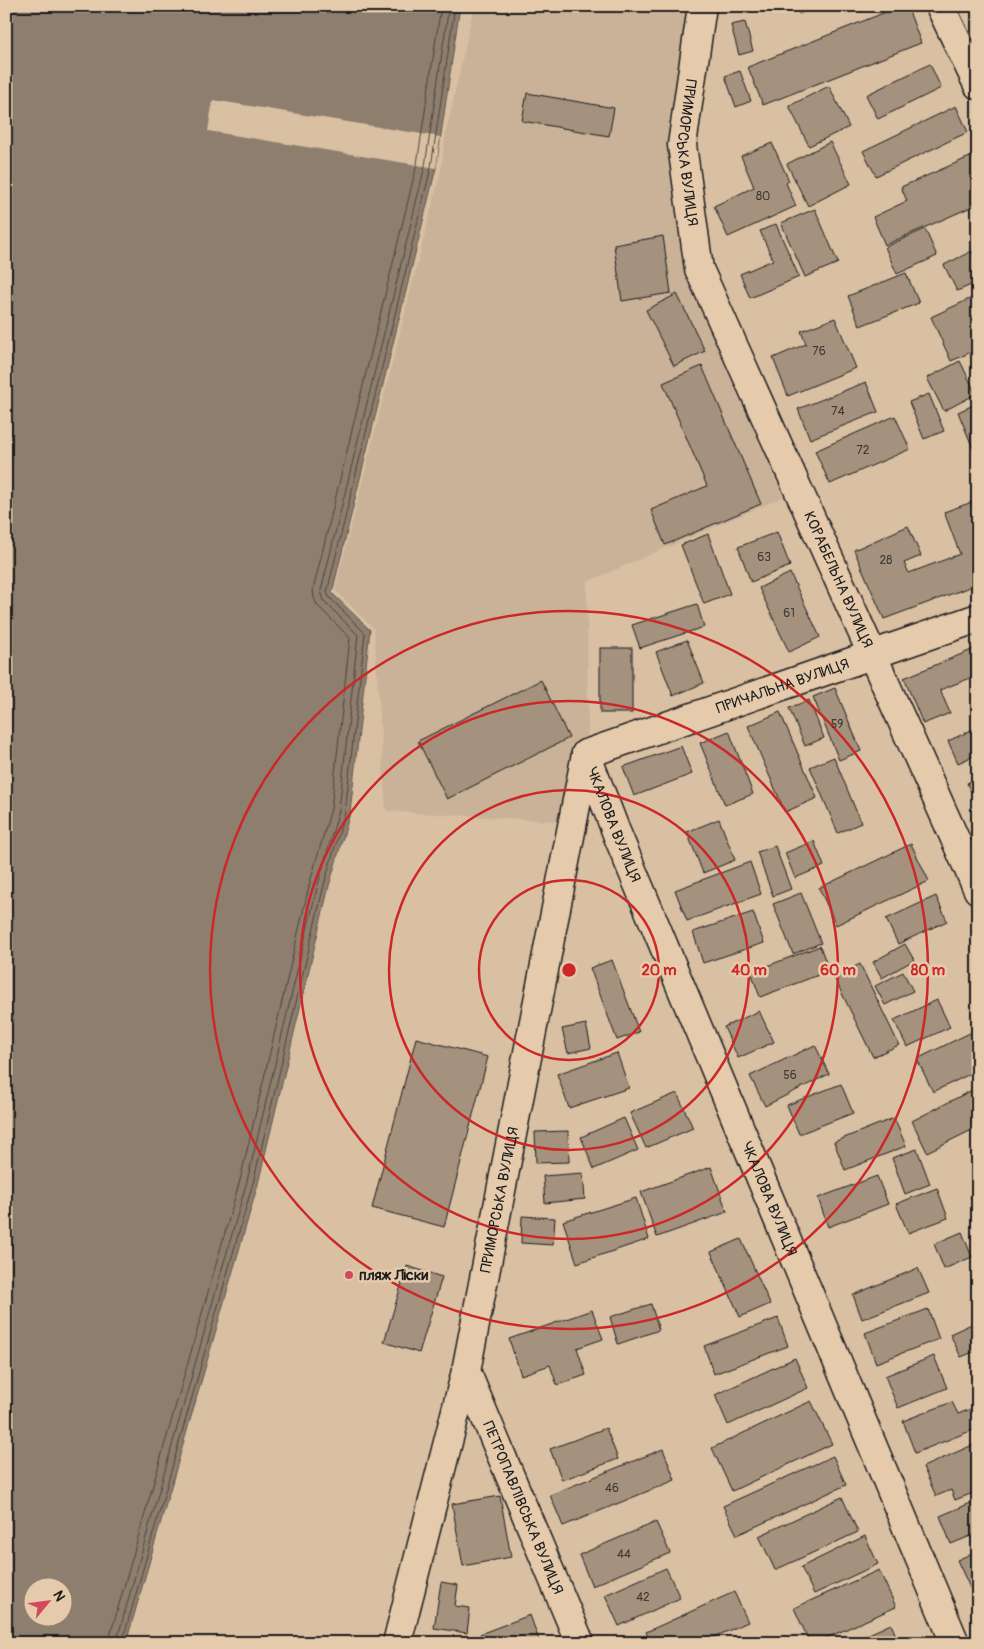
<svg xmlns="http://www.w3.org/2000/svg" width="984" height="1649" viewBox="0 0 984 1649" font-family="Pangolin,sans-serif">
<rect width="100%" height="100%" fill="#d9c0a3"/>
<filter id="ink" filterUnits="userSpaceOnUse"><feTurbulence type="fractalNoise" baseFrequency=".02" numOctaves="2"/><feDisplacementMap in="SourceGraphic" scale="10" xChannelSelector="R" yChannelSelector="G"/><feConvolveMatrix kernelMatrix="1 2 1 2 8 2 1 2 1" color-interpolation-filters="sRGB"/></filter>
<g filter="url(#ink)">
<path fill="#c9b298" d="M474,6H693L688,272L783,497L587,582L588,742L571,822L386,811L374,629L335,590L441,170L445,137Z"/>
<path fill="#8e7e6e" stroke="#60574d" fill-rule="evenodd" d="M6,6H460L436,168L332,593L370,630L350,813L329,886L258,1184L126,1643H6ZM32,1586H62V1616H32Z"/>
<path fill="#d9c0a3" d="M213,100L440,137L436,168L208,131Z"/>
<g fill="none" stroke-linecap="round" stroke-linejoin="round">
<g stroke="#4a433d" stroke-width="1">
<path d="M108,1643L240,1180L310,882L331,809L350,638L317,605L314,598L313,590L417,164L441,6"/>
<path d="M116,1643L247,1181L318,884L339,810L358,635L324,601L321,591L425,166L449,6"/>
<path d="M122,1643L253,1183L324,885L345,812L365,633L329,597L327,592L431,167L455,6"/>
</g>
</g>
<g fill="#a4927e" stroke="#1c1c1c">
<path d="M796,6H817L799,14Z"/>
<path d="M901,6H907L921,43L763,105L748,67Z"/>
<path d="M745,22L753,51L739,55L731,25Z"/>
<path d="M930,64L941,88L878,119L866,95Z"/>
<path d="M740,71L751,101L736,107L725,76Z"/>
<path d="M829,86L849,127L809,146L789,106Z"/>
<path d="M527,93L614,108L609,136L522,121Z"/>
<path d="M956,106L968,132L876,176L863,151Z"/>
<path d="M830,142L851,184L808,206L787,164Z"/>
<path d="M772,143L789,181L786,183L796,206L728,237L714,206L754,187L741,156Z"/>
<path d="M972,156L978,169V204L885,245L873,217L907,201L901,187Z"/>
<path d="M815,209L838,263L805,277L781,223Z"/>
<path d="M776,224L799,277L750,298L740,274L773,260L760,231Z"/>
<path d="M925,229L937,256L897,274L885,247Z"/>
<path d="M663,236L671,293L622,301L614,245Z"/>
<path d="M972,251L978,263V282L957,291L944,265Z"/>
<path d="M906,273L919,303L860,326L848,296Z"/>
<path d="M677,294L705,351L674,366L646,310Z"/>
<path d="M978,295V349L951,361L931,317Z"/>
<path d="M835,318L856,368L788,396L773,358L806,344L801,331Z"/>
<path d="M960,361L976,394L944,411L927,378Z"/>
<path d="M702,366L761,504L665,545L651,510L707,486L663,383Z"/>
<path d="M866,382L878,412L810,439L798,409Z"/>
<path d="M929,394L944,431L924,439L909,402Z"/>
<path d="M978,403V452L975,453L958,412Z"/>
<path d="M895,416L910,449L830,484L815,451Z"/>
<path d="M978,500V584L884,619L854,550L908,526L921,556L904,563L909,573L960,554L944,512Z"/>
<path d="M777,532L790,566L751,582L738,547Z"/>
<path d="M708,534L730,594L704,604L681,545Z"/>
<path d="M790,573L820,637L789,652L759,588Z"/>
<path d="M697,604L704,627L640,648L632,625Z"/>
<path d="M687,640L704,683L673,696L656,652Z"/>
<rect x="600" y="648" width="32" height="65"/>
<path d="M974,649L978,658V675L940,690L950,713L923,724L904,678Z"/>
<path d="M541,680L569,738L447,799L418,741Z"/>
<path d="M835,688L861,751L839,760L813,697Z"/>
<path d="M809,700L824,738L805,746L789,708Z"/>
<path d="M780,712L817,798L785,812L748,726Z"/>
<path d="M978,727V754L958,763L948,741Z"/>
<path d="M729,731L753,794L725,805L700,743Z"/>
<path d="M681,746L692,774L634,796L623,767Z"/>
<path d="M834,757L861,823L838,833L810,767Z"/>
<path d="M978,778V807L967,783Z"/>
<path d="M719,819L735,860L703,873L687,832Z"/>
<path d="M814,841L824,866L795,878L785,853Z"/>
<path d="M911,844L929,881L836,925L819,888Z"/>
<path d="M775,846L791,889L773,896L757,852Z"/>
<path d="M750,862L761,894L687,921L675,890Z"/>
<path d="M801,893L821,943L793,954L773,904Z"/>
<path d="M936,896L947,921L898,944L886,919Z"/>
<path d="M753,912L764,943L703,963L693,932Z"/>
<path d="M905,944L914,960L882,978L873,962Z"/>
<path d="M820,946L829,971L760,997L751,972Z"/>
<path d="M612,960L639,1032L617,1040L590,968Z"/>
<path d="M860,964L899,1045L873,1057L834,977Z"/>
<path d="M903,972L913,991L885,1005L875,986Z"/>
<path d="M937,1000L950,1027L907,1047L894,1020Z"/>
<path d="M759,1011L774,1042L738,1058L724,1027Z"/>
<path d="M586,1024L591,1048L568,1053L562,1029Z"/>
<path d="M978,1029V1070L933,1092L917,1059Z"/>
<path d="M416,1038L488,1057L444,1227L372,1208Z"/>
<path d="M815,1045L829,1074L765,1106L750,1076Z"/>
<path d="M617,1053L629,1088L569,1108L557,1074Z"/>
<path d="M841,1084L853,1113L799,1134L787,1105Z"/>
<path d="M978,1087V1127L927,1152L912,1121Z"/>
<path d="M677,1093L693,1128L646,1148L630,1113Z"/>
<path d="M624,1118L638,1150L594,1169L581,1137Z"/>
<path d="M894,1118L906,1146L845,1170L834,1142Z"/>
<path d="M568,1131L569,1162L536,1163L535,1132Z"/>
<path d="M917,1149L930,1184L905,1194L892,1158Z"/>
<path d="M711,1167L727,1212L657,1237L641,1192Z"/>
<path d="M583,1173L585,1199L545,1203L543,1176Z"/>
<path d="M877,1176L888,1204L828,1227L818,1198Z"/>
<path d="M937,1188L948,1218L908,1233L896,1204Z"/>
<path d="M978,1193V1213L970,1197Z"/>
<path d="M636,1198L649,1239L577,1263L563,1221Z"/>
<path d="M522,1216L555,1218L553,1245L521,1243Z"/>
<path d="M962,1232L972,1257L944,1269L934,1244Z"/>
<path d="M741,1239L770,1304L740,1317L711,1252Z"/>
<path d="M407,1266L442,1277L419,1353L384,1342Z"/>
<path d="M918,1268L929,1293L862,1319L853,1295Z"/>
<path d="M651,1304L659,1330L618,1344L610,1317Z"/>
<path d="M928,1309L939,1339L876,1363L865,1333Z"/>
<path d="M592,1310L603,1339L577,1348L586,1375L557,1385L550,1365L521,1375L509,1339Z"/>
<path d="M778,1318L788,1346L714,1374L704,1346Z"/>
<path d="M978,1321V1350L961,1357L950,1334Z"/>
<path d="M934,1356L947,1388L898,1408L885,1376Z"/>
<path d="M795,1358L808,1388L728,1425L715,1395Z"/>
<path d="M811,1401L832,1444L732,1491L712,1448Z"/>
<path d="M952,1402L958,1414L978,1406V1428L915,1453L903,1421Z"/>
<path d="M606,1428L618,1459L562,1480L550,1449Z"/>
<path d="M975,1444L978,1451V1491L955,1500L951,1490L936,1496L923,1467Z"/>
<path d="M663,1449L675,1480L563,1526L550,1495Z"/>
<path d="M833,1456L846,1485L737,1535L723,1506Z"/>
<path d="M500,1496L511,1557L463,1566L452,1504Z"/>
<path d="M842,1497L858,1532L775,1570L759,1536Z"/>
<path d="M978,1500V1533L951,1544L940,1516Z"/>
<path d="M656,1522L670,1553L592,1586L579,1555Z"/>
<path d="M865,1536L878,1564L814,1594L801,1567Z"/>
<path d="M978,1551V1587L971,1590L957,1560Z"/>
<path d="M666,1568L680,1598L619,1626L605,1595Z"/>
<path d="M879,1570L896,1607L815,1643H810L794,1608Z"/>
<path d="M441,1582L458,1585L455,1606L470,1608L467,1633L434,1628Z"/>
<path d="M734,1592L748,1622L701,1643H651L646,1632Z"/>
<path d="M530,1615L540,1643H483L480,1634Z"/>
<path d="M891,1624L899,1643H849Z"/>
</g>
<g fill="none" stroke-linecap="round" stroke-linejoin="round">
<defs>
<g id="street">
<path id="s1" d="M702,6L682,145L699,269L978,890"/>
<path d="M940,6L978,85"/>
<path id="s2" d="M586,754L617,834L955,1643"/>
<path id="s3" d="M586,754L978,618"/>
<path id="s4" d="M466,1371L580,1643"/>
<path id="s5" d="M397,1643L466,1371L586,754"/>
</g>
</defs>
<use href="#street" stroke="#1c1c1c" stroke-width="31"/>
<use href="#street" stroke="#e5caac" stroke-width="28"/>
</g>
</g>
<g fill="none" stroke="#cd2727" stroke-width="2.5">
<circle cx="569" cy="970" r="90"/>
<circle cx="569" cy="970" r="180"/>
<circle cx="569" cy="970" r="269"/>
<circle cx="569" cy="970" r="359"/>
</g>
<circle fill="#d1495b" stroke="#e5caac" stroke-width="2" cx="349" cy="1275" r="5"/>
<g text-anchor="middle" stroke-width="5" stroke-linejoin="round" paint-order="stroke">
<g font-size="12" fill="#3e3a34">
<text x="763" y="200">80</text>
<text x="819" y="355">76</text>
<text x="838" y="415">74</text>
<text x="863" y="454">72</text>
<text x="764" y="561">63</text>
<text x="886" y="564">28</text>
<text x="789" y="617">61</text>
<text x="837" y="728">59</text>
<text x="790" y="1079">56</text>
<text x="612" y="1492">46</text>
<text x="624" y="1558">44</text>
<text x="643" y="1601">42</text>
</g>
<g font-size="15" fill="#1c1c1c" stroke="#e5caac">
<text dy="5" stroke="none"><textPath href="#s1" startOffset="148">ПРИМОРСЬКА ВУЛИЦЯ</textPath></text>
<text dy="5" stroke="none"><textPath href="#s1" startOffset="606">КОРАБЕЛЬНА ВУЛИЦЯ</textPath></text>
<text dy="5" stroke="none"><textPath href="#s3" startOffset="208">ПРИЧАЛЬНА ВУЛИЦЯ</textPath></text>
<text dy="5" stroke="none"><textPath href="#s2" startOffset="76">ЧКАЛОВА ВУЛИЦЯ</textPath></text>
<text dy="5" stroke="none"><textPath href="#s2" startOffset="481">ЧКАЛОВА ВУЛИЦЯ</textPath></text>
<text dy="5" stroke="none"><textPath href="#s5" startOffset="455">ПРИМОРСЬКА ВУЛИЦЯ</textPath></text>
<text dy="5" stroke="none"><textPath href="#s4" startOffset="148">ПЕТРОПАВЛІВСЬКА ВУЛИЦЯ</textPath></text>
</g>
<g font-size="15" font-weight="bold" fill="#1c1c1c" stroke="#e5caac" text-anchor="start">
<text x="359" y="1280">пляж Ліски</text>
</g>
</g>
<circle cx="569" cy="970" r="8" fill="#cd2727" stroke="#e5caac" stroke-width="2.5"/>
<g font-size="15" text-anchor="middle" font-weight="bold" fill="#cd2727" stroke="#e5caac" stroke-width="5" stroke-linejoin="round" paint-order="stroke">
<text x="659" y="975">20 m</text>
<text x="749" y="975">40 m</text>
<text x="838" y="975">60 m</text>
<text x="928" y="975">80 m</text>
</g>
<rect width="984" height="1649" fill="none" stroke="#e5caac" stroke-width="25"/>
<rect x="12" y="12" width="959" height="1624" fill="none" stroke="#1c1c1c" stroke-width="2" filter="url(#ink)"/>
<g transform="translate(48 1602) rotate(61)"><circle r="24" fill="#e5caac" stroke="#958472"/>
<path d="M0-4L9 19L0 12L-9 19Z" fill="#d1495b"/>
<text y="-8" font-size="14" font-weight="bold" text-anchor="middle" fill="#1c1c1c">N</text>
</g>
</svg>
